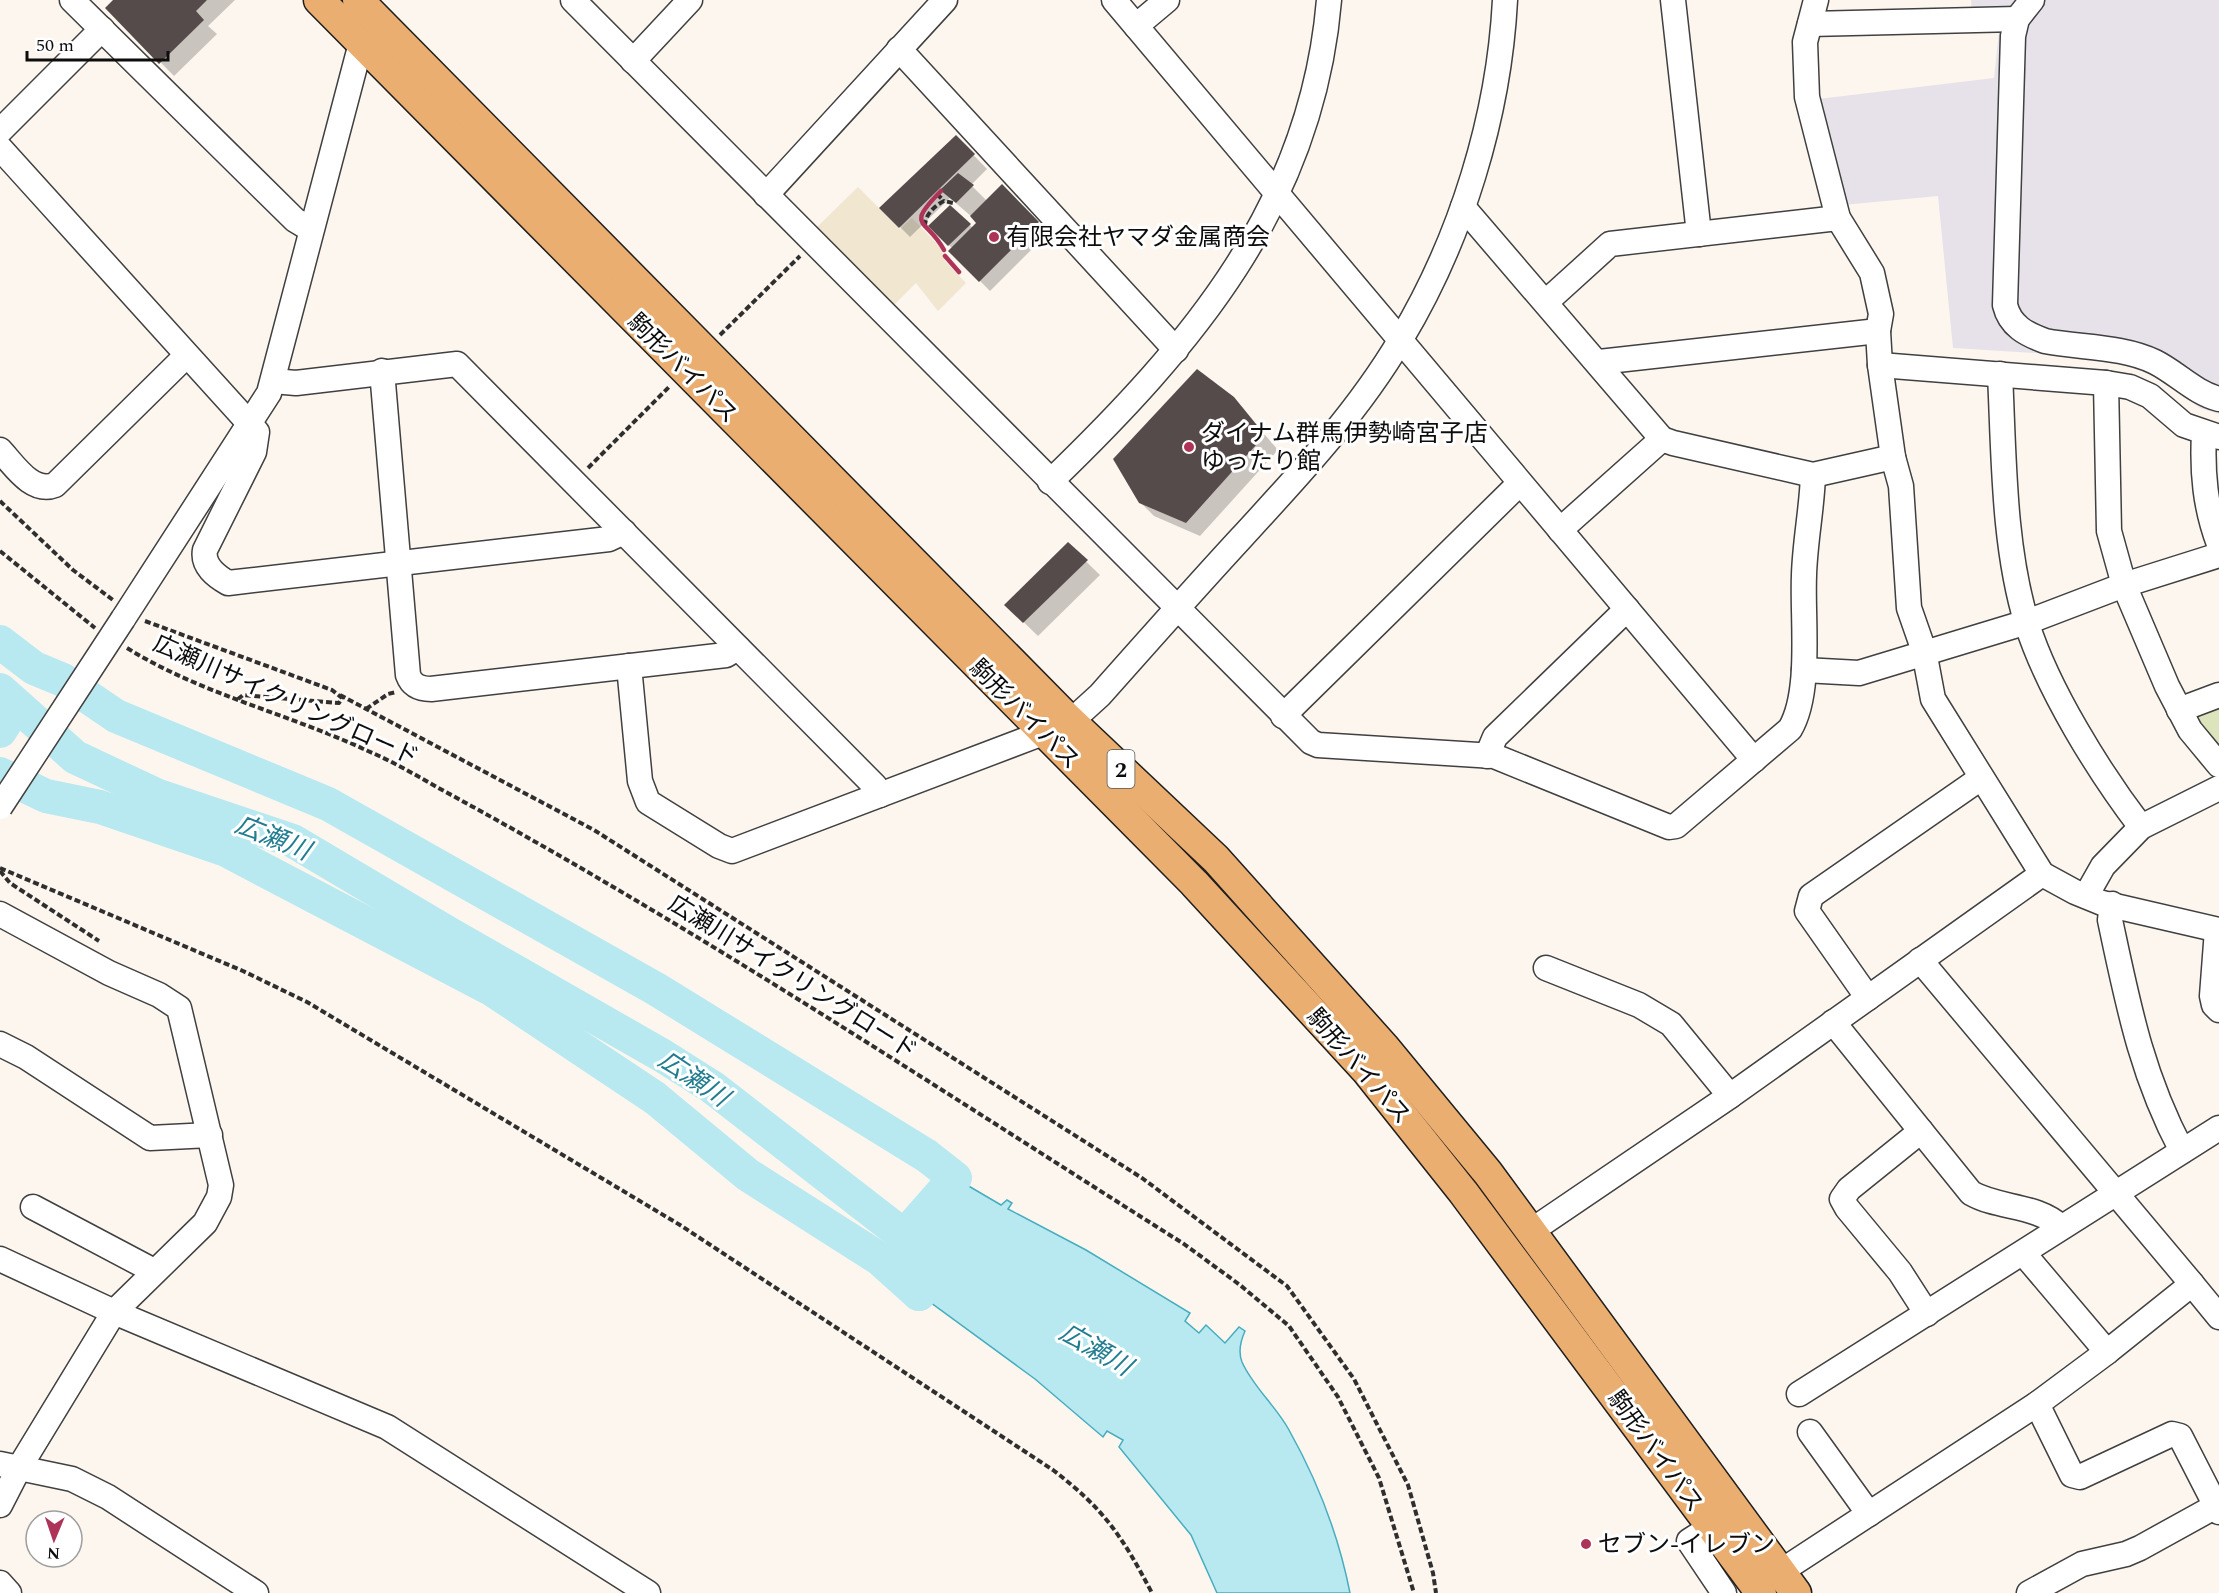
<svg xmlns="http://www.w3.org/2000/svg" width="2219" height="1593" viewBox="0 0 2219 1593" font-family="Spectral,'Noto Sans JP',serif">
<rect width="100%" height="100%" fill="#fdf6ee"/>
<path fill="#e7e2ea" d="M1971,0H2219V414L2200,408L2146,367L2100,357L1953,348L1938,196L1843,205L1818,99L1994,78L2001,12L1972,14Z"/>
<path fill="#f1e6d0" d="M858,187L900,229L912,218L940,247L945,261L966,283L938,311L916,283L892,307L815,229Z"/>
<path fill="#dbe4bb" d="M2219,701V753L2191,721L2195,710Z"/>
<path fill="#b8e9f0" stroke="#46adbf" stroke-width="1.5" d="M955,1178L1001,1205L1007,1200L1012,1203L1008,1209L1086,1250L1190,1313L1185,1321L1199,1333L1206,1325L1225,1343L1239,1327L1245,1331C1241,1340 1238,1352 1242,1362C1253,1387 1276,1406 1289,1430C1317,1480 1339,1537 1350,1593H1217L1191,1535L1119,1447L1123,1440L1107,1431L1103,1437L1035,1379L919,1294L912,1227Z"/>
<g fill="#0003">
<path d="M115,0H235L208,26L217,34L174,76L107,8Z"/>
<path d="M956,137L987,169L971,185L987,201L1002,186L1048,233L990,291L950,251L953,249L930,226L950,207L973,228L979,223L950,198L910,237L881,208Z"/>
<path d="M1233,398L1278,450L1200,536L1154,516L1140,502Z"/>
<path d="M1068,544L1100,575L1038,636L1006,605Z"/>
</g>
<g fill="none" stroke-linecap="round" stroke-linejoin="round">
<g stroke="#b8e9f0" stroke-width="34">
<path d="M0,642L34,668L63,680L116,716L328,804L656,989L927,1156L955,1178L912,1227L919,1294"/>
<path d="M0,690L75,757L156,795L293,841L448,933L663,1056L712,1087L925,1252L954,1269"/>
<path d="M0,719L5,723L0,731"/>
<path d="M0,774L46,796L100,807L226,850L493,990L655,1098L748,1175L880,1259L919,1294"/>
</g>
</g>
<g fill="#544b4a">
<path d="M113,0H207L196,11L204,20L159,64L105,8Z"/>
<path d="M956,135L975,154L899,228L879,208Z"/>
<path d="M958,173L974,185L956,203L940,190Z"/>
<path d="M1002,184L1039,222L979,282L948,251L976,223L970,216Z"/>
<path d="M950,205L971,224L948,246L928,226Z"/>
<path d="M1197,369L1234,397L1265,435L1186,523L1139,503L1113,459Z"/>
<path d="M1068,542L1088,560L1023,623L1004,605Z"/>
</g>
<g fill="none" stroke-linecap="round" stroke-linejoin="round">
<defs>
<g id="minor">
<path d="M72,0L295,220L310,229"/>
<path d="M573,0L1311,742L1318,745L1494,756L1669,827L1676,826L1790,729C1812,692 1802,618 1804,575C1805,541 1812,508 1813,475"/>
<path d="M1114,0L1754,760"/>
<path d="M1673,0L1699,234"/>
<path d="M1816,0L1805,42L1807,97L1838,218L1872,273L1881,314L1878,331L1880,365L1893,457L1901,486L1909,608L1924,651L1933,699L2042,874L2075,892L2102,903L2219,930"/>
<path d="M2032,0L2017,19L2013,36L2005,305C2010,326 2026,334 2045,341C2081,348 2122,346 2155,362C2177,373 2195,393 2219,399"/>
<path d="M1810,24L2017,19"/>
<path d="M1136,26L1167,0"/>
<path d="M899,49L1176,350"/>
<path d="M633,61L690,0"/>
<path d="M0,131L102,29"/>
<path d="M0,148L257,432L254,452L205,550C202,566 216,576 228,583L609,539L624,532"/>
<path d="M766,195L945,0"/>
<path d="M1463,207L1662,439L1673,443L1813,475L1893,457"/>
<path d="M1546,302L1610,244L1838,218"/>
<path d="M1599,362L1878,331"/>
<path d="M1880,365L2106,383L2130,387L2150,396L2184,425L2219,437"/>
<path d="M382,371L408,675C412,686 420,689 431,689L726,655L738,648"/>
<path d="M2000,374C2004,456 2003,546 2027,624C2048,690 2099,772 2141,827"/>
<path d="M273,381L296,383L457,364L875,786L880,795"/>
<path d="M2106,383L2109,531L2124,585L2167,686L2190,730L2219,765"/>
<path d="M2204,433C2202,472 2205,507 2219,544"/>
<path d="M0,450C14,465 32,494 55,485L186,356"/>
<path d="M1050,482C1192,345 1312,205 1329,0"/>
<path d="M1560,530L1662,439"/>
<path d="M123,619L269,393L365,28"/>
<path d="M629,666L640,781L648,802L719,846L732,851L1043,733L1078,715L1100,695C1147,642 1194,589 1242,537C1299,475 1358,412 1401,339C1461,239 1499,117 1505,0"/>
<path d="M1804,670L1859,673L2027,622L2124,585L2219,555"/>
<path d="M2179,710L2219,695"/>
<path d="M1283,716L1520,483"/>
<path d="M1487,756L1495,737L1627,609"/>
<path d="M2086,896L2103,866L2141,827L2219,788"/>
<path d="M2112,904L2110,920C2128,1004 2141,1074 2182,1151"/>
<path d="M0,914L109,973L159,995L179,1008L221,1185L219,1197L205,1223L114,1312L19,1468L0,1505"/>
<path d="M2217,930L2212,996L2214,1005L2219,1010"/>
<path d="M1546,968L1639,1005L1671,1024L1730,1096"/>
<path d="M1868,998L1807,911L1811,896L1981,778"/>
<path d="M1833,1022L1971,1193C1999,1209 2036,1204 2061,1227"/>
<path d="M0,1044L26,1057L150,1138L210,1135"/>
<path d="M1921,1131L1849,1189L1842,1199L1847,1208L1900,1272L1927,1314"/>
<path d="M33,1207L154,1271"/>
<path d="M1531,1231L1730,1096L2042,874"/>
<path d="M2024,1254L2107,1352"/>
<path d="M0,1259L114,1312L387,1427L648,1593"/>
<path d="M2192,1284L2219,1317"/>
<path d="M1799,1394L2219,1128"/>
<path d="M2037,1404L2072,1475L2080,1477L2172,1434L2180,1436L2219,1512"/>
<path d="M1810,1432L1869,1514"/>
<path d="M0,1464L72,1479L108,1497L256,1593"/>
<path d="M1711,1527L1689,1541L1724,1593"/>
<path d="M1780,1572L2037,1404L2107,1352L2192,1284L1920,960"/>
<path d="M0,1583L9,1593"/>
<path d="M2029,1593L2082,1564L2126,1554L2140,1548L2216,1506"/>
</g>
<g id="major">
<path d="M319,0L1194,883L1366,1070L1463,1192L1761,1593"/>
<path d="M358,0L1068,719L1216,859L1385,1048L1488,1173L1796,1593"/>
</g>
</defs>
<use href="#minor" stroke="#404040" stroke-width="27"/>
<use href="#major" stroke="#1e1e1e" stroke-width="33"/>
<g stroke="#2f2f2f" stroke-width="4" stroke-dasharray="6 3" stroke-linecap="butt">
<path d="M937,194L944,201"/>
<path d="M925,226C925,215 934,206 944,201L953,203"/>
<path d="M720,335L800,256"/>
<path d="M588,468L670,386"/>
<path d="M0,501L73,570L113,600"/>
<path d="M0,551L95,628"/>
<path d="M145,621L332,690L342,698L339,703L243,695L238,699"/>
<path d="M127,648C201,694 289,714 368,751C394,762 419,777 444,791C698,929 940,1090 1184,1244L1240,1285L1289,1326L1338,1397L1379,1478L1414,1593"/>
<path d="M340,695L594,830L1142,1178L1287,1286L1354,1379L1408,1485L1433,1573L1436,1593"/>
<path d="M366,709L388,694L396,692"/>
<path d="M0,868L243,971L307,1002L680,1225L1053,1470C1105,1510 1122,1536 1152,1593"/>
<path d="M0,871L10,883L99,941"/>
</g>
<use href="#minor" stroke="#fff" stroke-width="24"/>
<use href="#major" stroke="#eaae71" stroke-width="30"/>
<g stroke="#ae3358" stroke-width="4.5">
<path d="M941,191C904,228 927,218 944,250"/>
<path d="M945,256L959,272"/>
</g>
<defs>
<path id="minor-bridge" d="M0,807L123,619"/>
</defs>
<use href="#minor-bridge" stroke="#404040" stroke-width="27" stroke-linecap="butt"/>
<use href="#minor-bridge" stroke="#fff" stroke-width="24"/>
</g>
<g fill="#ae3358" stroke="#fff" stroke-width="2">
<circle cx="994" cy="237" r="6"/>
<circle cx="1189" cy="447" r="6"/>
<circle cx="1586" cy="1544" r="6"/>
</g>
<g text-anchor="middle" stroke-width="6" stroke-linejoin="round" paint-order="stroke">
<rect fill="#fff" stroke="#565656" stroke-width="1.5" x="1107.5" y="750" width="27" height="38" rx="4.5"/>
<g font-size="22" font-weight="bold" fill="#0d0d0d">
<text x="1121" y="777">2</text>
</g>
<g font-size="24" fill="#0d0d0d" stroke="#fff" text-anchor="start">
<text x="1006" y="245">有限会社ヤマダ金属商会</text>
<text x="1201" y="441">ダイナム群馬伊勢崎宮子店<tspan x="1201" dy="28">ゆったり館</tspan></text>
<text x="1598" y="1552">セブン-イレブン</text>
</g>
<g font-size="24" fill="#0d0d0d" stroke="#fff">
<text transform="translate(683 368) rotate(45)" y="8">駒形バイパス</text>
<text transform="translate(286 700) rotate(24)" y="8">広瀬川サイクリングロード</text>
<text transform="translate(1025 714) rotate(45)" y="8">駒形バイパス</text>
<text transform="translate(793 977) rotate(32)" y="8">広瀬川サイクリングロード</text>
<text transform="translate(1359 1066) rotate(49)" y="8">駒形バイパス</text>
<text transform="translate(1656 1451) rotate(54)" y="8">駒形バイパス</text>
</g>
<g font-size="26" font-style="italic" fill="#237d91" stroke="#fff">
<text transform="translate(273 837) rotate(22)" y="9">広瀬川</text>
<text transform="translate(694 1078) rotate(34)" y="9">広瀬川</text>
<text transform="translate(1096 1349) rotate(30)" y="9">広瀬川</text>
</g>
</g>
<g transform="translate(54 1539) rotate(182)"><circle r="28" fill="#ffffff" stroke="#9e9e9e" stroke-width="1.5"/>
<path d="M0-4.5L10 22L0 15L-10 22Z" fill="#ae3358"/>
<text y="-9" font-size="16" font-weight="bold" text-anchor="middle" fill="#0d0d0d">N</text>
</g>
<path d="M27 51v9h141v-9" fill="none" stroke="#0d0d0d" stroke-width="3"/>
<text x="36" y="51" font-size="18" fill="#0d0d0d" stroke="#ffffff" stroke-width="4.5" paint-order="stroke">50 m</text>
</svg>
